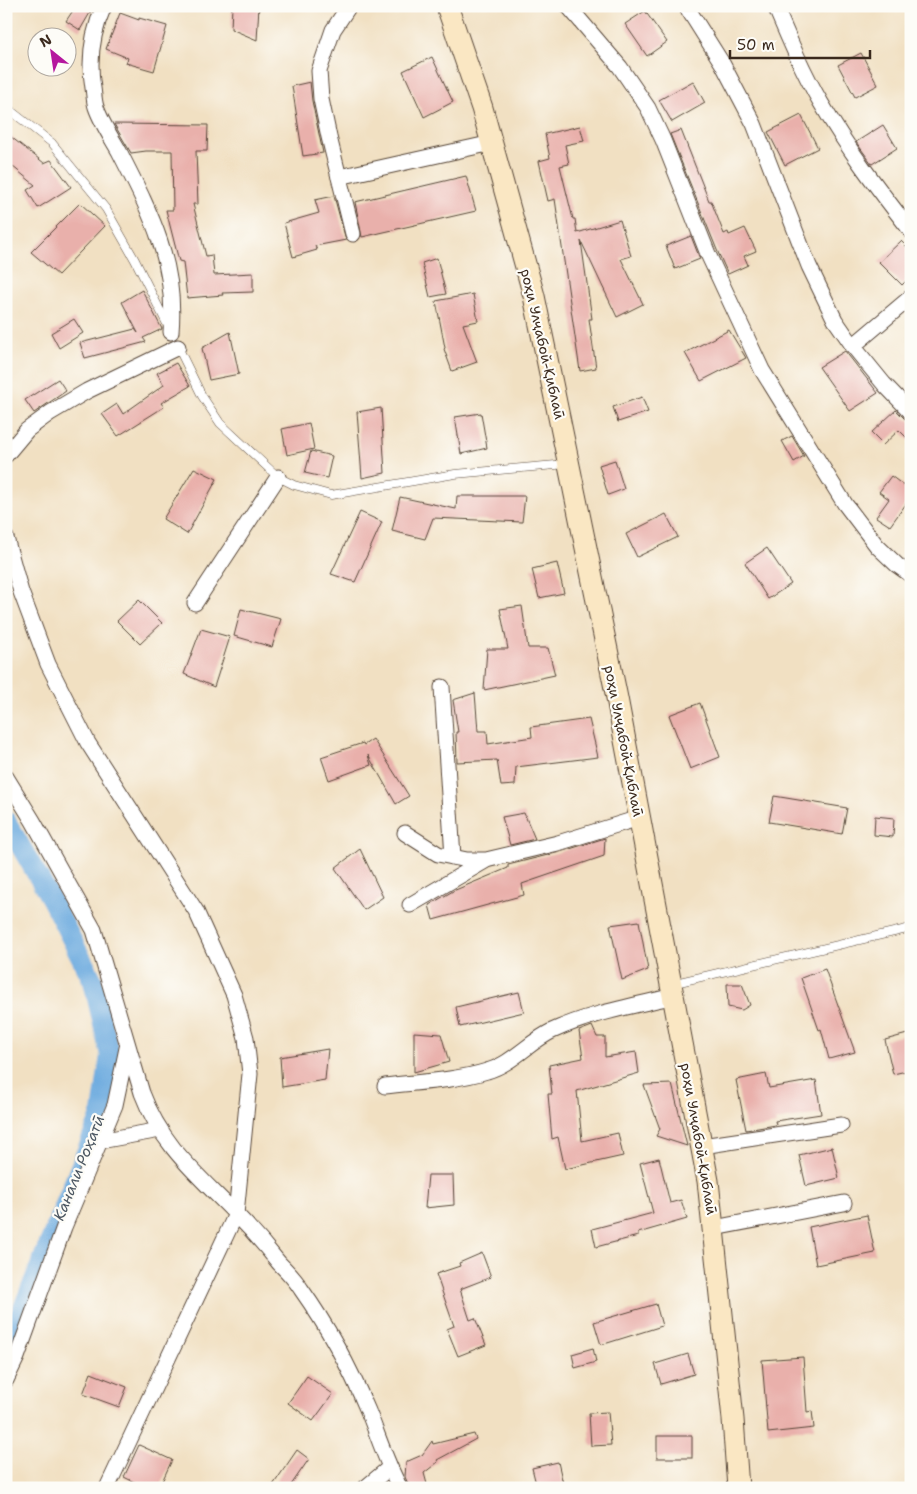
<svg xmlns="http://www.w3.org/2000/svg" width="917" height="1494" viewBox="0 0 917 1494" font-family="'Shantell Sans',sans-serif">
<rect width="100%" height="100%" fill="#fdfcf7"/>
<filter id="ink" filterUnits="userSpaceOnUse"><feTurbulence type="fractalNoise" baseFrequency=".02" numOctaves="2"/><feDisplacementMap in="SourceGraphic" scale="10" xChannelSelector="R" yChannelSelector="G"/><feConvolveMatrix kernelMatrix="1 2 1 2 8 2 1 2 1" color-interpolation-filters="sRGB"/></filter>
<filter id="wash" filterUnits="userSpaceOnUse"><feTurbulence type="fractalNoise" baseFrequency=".0096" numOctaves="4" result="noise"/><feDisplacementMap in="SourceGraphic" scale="20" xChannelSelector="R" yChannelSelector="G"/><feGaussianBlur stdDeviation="1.12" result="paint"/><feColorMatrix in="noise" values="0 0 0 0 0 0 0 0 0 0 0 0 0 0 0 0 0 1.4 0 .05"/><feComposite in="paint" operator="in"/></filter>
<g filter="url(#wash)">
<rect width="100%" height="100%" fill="#f1e0c2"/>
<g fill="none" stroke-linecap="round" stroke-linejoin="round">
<path stroke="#6dabdf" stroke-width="20" d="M6,821L51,899L93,981L110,1055L102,1113L6,1350"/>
</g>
<g id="blocks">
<g fill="#e9b0ab">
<path d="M76,6H94L80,30L66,21Z"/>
<path d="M232,6H259L257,40L231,29Z"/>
<path d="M645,11L667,42L647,56L625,24Z"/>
<path d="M120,13L139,20V18L167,26L154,71L126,63L128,58L106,49Z"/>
<path d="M861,53L878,85L855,97L838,65Z"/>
<path d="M432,57L453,102L424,117L403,71Z"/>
<path d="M693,81L705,103L672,122L659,100Z"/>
<path d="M310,82L312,101L323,153L303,156L292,86Z"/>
<path d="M801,115L818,148L785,165L768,132Z"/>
<path d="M114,124L208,125L207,151H196L198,204H193L206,256L212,255L214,275L253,273V292L222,293L223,295L187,298L183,262L179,261L166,210H173L172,151H146L131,153Z"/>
<path d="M883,125L897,148L872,164L856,142Z"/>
<path d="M580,126L584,141L565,145L569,164L560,166L573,219H575L577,233L620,220L631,256L621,259L643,304L617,317L581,241L592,319H589L596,368L580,371L555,199L548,201L539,161L550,158L545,134Z"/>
<path d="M681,130L709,201H711L724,234L728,232L729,235L745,228L756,251L744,256L748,265L728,274L717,250L670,134Z"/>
<path d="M6,133L44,163L51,160L71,187L38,208L27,190L35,185L6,161Z"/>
<path d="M466,176L476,211L362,237L355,202Z"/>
<path d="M334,196L346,240L315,246L317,250L293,257L284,223L319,213L315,200Z"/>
<path d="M80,203L105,226L58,275L31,252Z"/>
<path d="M691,236L700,259L675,269L666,246Z"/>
<path d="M901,241L911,251V276L902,285L879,262Z"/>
<path d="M437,258L446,294L430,297L422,263Z"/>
<path d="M142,290L162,329L143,338L146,342L85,358L80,343L135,329L138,333L122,302Z"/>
<path d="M473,294L478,321L463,324L477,362L452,371L444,349L445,348L436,301Z"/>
<path d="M74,319L83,333L59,348L51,333Z"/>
<path d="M729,330L746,358L701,381L685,353Z"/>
<path d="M230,332L239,374L209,380L202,348Z"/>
<path d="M845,351L878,393L850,411L819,367Z"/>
<path d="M176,363L190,386L161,403L164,407L118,436L102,414L117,404L123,414L164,385L157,373Z"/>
<path d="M58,379L66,391L34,413L25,400Z"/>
<path d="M642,397L648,412L618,422L613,407Z"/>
<path d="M381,408L385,473L362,478L357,412Z"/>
<path d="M896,410L905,419L911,421V442L899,430L883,445L871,433Z"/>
<path d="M481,413L487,448L461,454L455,417Z"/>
<path d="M309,423L314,449L287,455L282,429Z"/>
<path d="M792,436L804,456L794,462L782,441Z"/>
<path d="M311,451L332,456L327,478L305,473Z"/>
<path d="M615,460L624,489L608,495L599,465Z"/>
<path d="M194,468L217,479L187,534L163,519Z"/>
<path d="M891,476L911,491V497L890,526L876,517L889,499L879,492Z"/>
<path d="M457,496H525L522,522L433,518L425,539L392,531L400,497L456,509Z"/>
<path d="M360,512L382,522L355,582L331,574Z"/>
<path d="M666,514L678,537L637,557L626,534Z"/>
<path d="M767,548L791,584L768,599L745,563Z"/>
<path d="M557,563L564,593L539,598L532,569Z"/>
<path d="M139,600L162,623L140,644L117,621Z"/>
<path d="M522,606L528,648H548L555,675L484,690L487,649H508L500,609Z"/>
<path d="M241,609L281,619L272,647L234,636Z"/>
<path d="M201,629L230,637L214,687L184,674Z"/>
<path d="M475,693L478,731H487L488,744L532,737L531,727L589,719L598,757L516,767L515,785L501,786L497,760L457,762L456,732H458L453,700Z"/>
<path d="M700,703L720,757L690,769L669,715Z"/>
<path d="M373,739L409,796L396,804L368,755L371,765L329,780L321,757L363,743L364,745Z"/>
<path d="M774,796L847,808L842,834L769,822Z"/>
<path d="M524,813L535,839L510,845L502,817Z"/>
<path d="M875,816L894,818L893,837L874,835Z"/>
<path d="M605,838L604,856L522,884L524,895L433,920L429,905L453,891L508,868V865L560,852Z"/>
<path d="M360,849L383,897L364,910L335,868Z"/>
<path d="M639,921L648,970L622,980L610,925Z"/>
<path d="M825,969L855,1052L829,1059L821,1029L819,1030L801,978Z"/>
<path d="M727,984H742L750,1005L742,1010L728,1007Z"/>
<path d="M519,992L524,1012L460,1027L456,1007Z"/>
<path d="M592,1026L597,1037H605V1057L636,1052L639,1073L577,1091L582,1141L618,1133L623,1156L565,1169L558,1137L552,1139L548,1094H552L549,1065L583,1058L579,1031Z"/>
<path d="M414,1032L441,1034L449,1062L414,1072Z"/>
<path d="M911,1033V1070L893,1074L885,1040Z"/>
<path d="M328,1049L325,1080L282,1087L280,1057Z"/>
<path d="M766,1074L769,1088L816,1080L821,1114L775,1121L776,1125L746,1130L736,1080Z"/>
<path d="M672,1084L687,1146L656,1136L660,1129L644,1085Z"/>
<path d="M832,1147L839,1178L806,1186L799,1155Z"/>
<path d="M659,1158L670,1203L681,1200L687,1219L638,1233V1236L596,1247L592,1229L653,1213L640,1163Z"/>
<path d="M428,1175H453L454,1205L425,1208Z"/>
<path d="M867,1215L875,1253L816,1265L809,1227Z"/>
<path d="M482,1253L491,1277L460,1289L470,1320L475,1318L486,1345L458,1356L447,1329L454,1326L436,1274L460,1266L459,1263Z"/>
<path d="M656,1304L662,1326L601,1345L594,1322Z"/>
<path d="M593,1348L596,1362L575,1368L572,1354Z"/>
<path d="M688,1354L694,1374L661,1384L655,1364Z"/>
<path d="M803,1357L807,1412L812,1411L814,1428L768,1433L762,1360Z"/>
<path d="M91,1373L127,1387L119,1407L83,1394Z"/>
<path d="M307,1376L333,1394L313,1421L288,1403Z"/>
<path d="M608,1412L611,1445L591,1446L589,1413Z"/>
<path d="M474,1434L476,1439L437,1460L438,1462L424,1473L428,1488H410L405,1477L406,1462L422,1455L432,1441L433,1444Z"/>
<rect x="657" y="1436" width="35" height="22"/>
<path d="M139,1445L172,1460L159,1488H146L124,1477Z"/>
<path d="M297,1450L309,1459L289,1488H271Z"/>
<path d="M558,1462L564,1488H537L532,1468Z"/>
</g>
</g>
</g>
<g filter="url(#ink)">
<use href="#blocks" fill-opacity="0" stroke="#564537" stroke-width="1"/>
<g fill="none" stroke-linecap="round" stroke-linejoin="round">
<defs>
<g id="lane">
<path d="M6,107L52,143L106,209L135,260L168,326"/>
<path d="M177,345L202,396L220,423L278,477L294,485L331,495L455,474L567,464"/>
<path d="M671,984L911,928"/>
</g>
<g id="street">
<path d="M104,6C92,33 88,59 93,88C94,94 94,101 96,107C101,122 111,137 119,151C150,212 177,262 171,332"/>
<path d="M349,6L333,30L319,71L321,99L329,137L353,234"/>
<path d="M568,6L620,67L648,108L663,140L708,254L762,370L845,504L877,546L897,565L911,575"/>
<path d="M686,6L722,63L754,124L809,266L835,320L853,346L884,384L911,412"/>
<path d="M775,6C789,39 803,72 821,103C847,148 879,190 911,231"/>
<path d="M339,177L492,143"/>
<path d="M853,346L911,297"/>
<path d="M6,455L27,430L50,413L87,391L178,347"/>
<path d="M6,538L21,592L48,664L88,743L196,911L234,995L246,1038L250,1074L236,1214L107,1488"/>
<path d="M195,603L278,477"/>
<path d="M442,687L453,857"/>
<path d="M6,777L33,821L94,930L142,1093C162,1146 196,1173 234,1212C250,1228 265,1245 279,1263C287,1271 295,1279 301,1289C328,1327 350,1368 368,1411C379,1438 386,1462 400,1488"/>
<path d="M405,833L438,854L467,860H486L558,843L639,818"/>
<path d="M410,905L485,861"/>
<path d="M385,1086C418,1082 455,1081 487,1071C512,1064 529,1042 552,1031C591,1013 633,1006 674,996"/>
<path d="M100,1141L160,1130"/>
<path d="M702,1146L841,1125"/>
<path d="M714,1228L844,1203"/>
<path d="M6,1380L17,1357L64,1227L115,1105L127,1048"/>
<path d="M365,1488L389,1468"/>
</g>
<path id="secondary" d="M447,6L482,108L534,296L617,698L708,1181L733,1419L738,1488"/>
</defs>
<use href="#lane" stroke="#564537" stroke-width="9"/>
<use href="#street" stroke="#564537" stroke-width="17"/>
<use href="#secondary" stroke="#564537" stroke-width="23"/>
<use href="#lane" stroke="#fff" stroke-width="8"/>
<use href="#street" stroke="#fff" stroke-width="15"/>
<use href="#secondary" stroke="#fae7c3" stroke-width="21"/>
</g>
</g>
<g text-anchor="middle" stroke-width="4.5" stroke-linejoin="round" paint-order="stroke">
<g font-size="14" fill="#3b2a1e" stroke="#fdfcf7">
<text transform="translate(543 344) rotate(77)" y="5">роҳи Улҷабой-Қиблаӣ</text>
<text transform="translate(624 741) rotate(79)" y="5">роҳи Улҷабой-Қиблаӣ</text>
<text transform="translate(699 1139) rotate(80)" y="5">роҳи Улҷабой-Қиблаӣ</text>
</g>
<g font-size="15" font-style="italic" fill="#4c5762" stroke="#fdfcf7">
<text transform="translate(79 1168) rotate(-68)" y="5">Канали Роҳатӣ</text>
</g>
</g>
<rect width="917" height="1494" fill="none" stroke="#fdfcf7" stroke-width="25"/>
<g transform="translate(52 52) rotate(330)"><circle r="24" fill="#fdfcf7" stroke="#afa8a0"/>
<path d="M0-4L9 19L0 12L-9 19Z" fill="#b5179e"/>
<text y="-8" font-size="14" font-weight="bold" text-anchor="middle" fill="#3b2a1e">N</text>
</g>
<path d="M730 50v8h140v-8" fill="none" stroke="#3b2a1e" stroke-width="2.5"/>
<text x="737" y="50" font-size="15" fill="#3b2a1e" stroke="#fdfcf7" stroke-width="4" paint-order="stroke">50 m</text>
</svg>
